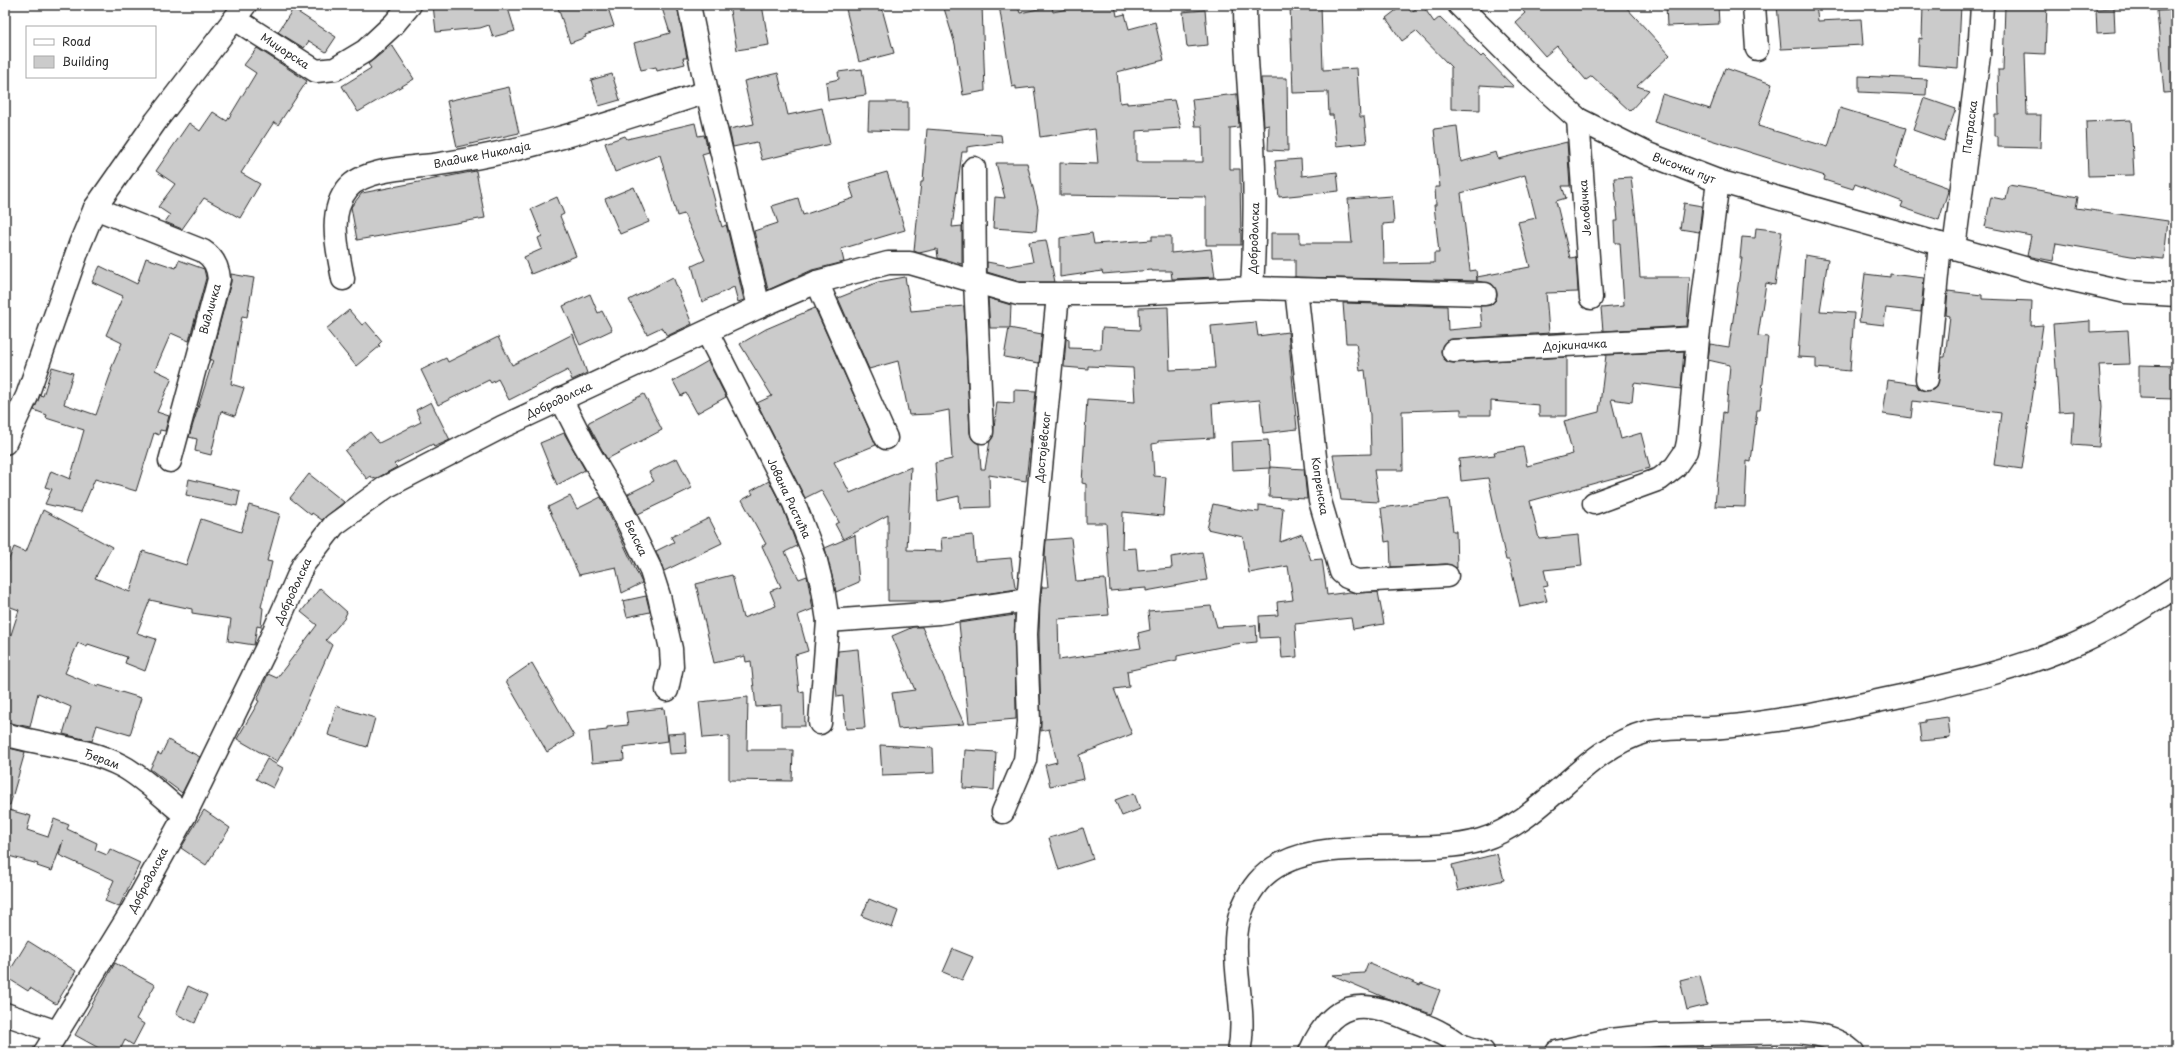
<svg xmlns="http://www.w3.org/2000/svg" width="2181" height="1057" viewBox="0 0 2181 1057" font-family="'Playpen Sans',sans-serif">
<rect width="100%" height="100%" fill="#fff"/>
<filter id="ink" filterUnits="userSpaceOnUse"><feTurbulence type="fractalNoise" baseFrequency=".025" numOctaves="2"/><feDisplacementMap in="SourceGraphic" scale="8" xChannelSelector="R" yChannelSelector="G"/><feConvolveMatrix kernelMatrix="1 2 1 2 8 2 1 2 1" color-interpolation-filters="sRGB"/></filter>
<g filter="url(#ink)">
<g fill="#cbcbcb" stroke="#2b2b2b">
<path d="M433,5H507L515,31L493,37L489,25L480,28L436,32Z"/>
<path d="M557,5H607L614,26L585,35L586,37L570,43Z"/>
<path d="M661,5H677L687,58H683L685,64L657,71L656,67L641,70L634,43L670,33Z"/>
<path d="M729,5H762L769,45L737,50Z"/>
<path d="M845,5H881L894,53L859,62Z"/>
<path d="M943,5H982L985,91L963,95L955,44Z"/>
<path d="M999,5H1017L1020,13L1052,6L1053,12L1086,5H1115L1117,16L1125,14L1129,29L1155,22L1164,60L1117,72L1120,103L1127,102V104L1174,100L1181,128L1136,131V162H1203L1202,126H1195L1192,99L1237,94L1239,127L1230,128V169H1240L1241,245H1206V197L1060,195V163L1098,164L1095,129L1040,137L1034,87L1016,89V86L1012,87Z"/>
<path d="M1290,5H1321L1323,70L1357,68L1360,117H1364L1367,143L1336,146L1333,115H1329L1328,92L1293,93Z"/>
<path d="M1403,5H1406L1411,12L1422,5L1434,22L1440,17L1481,57L1483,55L1514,87L1480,85V110L1451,109V67L1416,31L1402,41L1386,18Z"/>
<path d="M1518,5H1624L1670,55L1637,86L1649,90L1630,111L1592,76L1586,80L1557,46L1545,56L1515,22L1525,13Z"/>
<path d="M1666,5H1718L1719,24L1667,26Z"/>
<path d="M1777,5H1816L1818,21L1861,19L1863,45L1781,49Z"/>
<path d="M1923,5H1961L1958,68L1918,65L1919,38L1922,39Z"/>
<path d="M2005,5H2047L2045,54L2025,53L2027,115H2041L2040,148L1998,147V136H1995V115H1999L1998,70H2003Z"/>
<path d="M2114,8L2115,32L2097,33L2096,9Z"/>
<path d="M293,9L336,37L326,52L309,41L304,48L278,32Z"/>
<path d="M1205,10L1208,45L1187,47L1183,12Z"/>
<path d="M2176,10V92L2164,93L2157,11Z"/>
<path d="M392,45L414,79L358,112L342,86L371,68L368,64Z"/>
<path d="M257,48L307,81L278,125L274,122L241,173L260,184L240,218L204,198L182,229L165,222L170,215L158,207L175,184L156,171L189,123L200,131L213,112L227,121L256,73L244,65Z"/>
<path d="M1725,68L1772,84L1758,126L1828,147L1840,108L1906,128L1894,168L1949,188L1939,220L1901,207L1903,202L1855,184L1853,189L1824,180L1825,176L1654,122L1662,94L1710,109Z"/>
<path d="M862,69L866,95L828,100L826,82L839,79L838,72Z"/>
<path d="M778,73L788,115L822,108L830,144L762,160L757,142L733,147L729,129L754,124L744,81Z"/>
<path d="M612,74L620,100L599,106L591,80Z"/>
<path d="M1859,76L1927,79L1926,95L1859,92Z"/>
<path d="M1261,78H1287L1288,151L1268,150L1269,125L1264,126Z"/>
<path d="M509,87L519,133L457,147L447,101Z"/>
<path d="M1924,98L1956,109L1944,141L1913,130Z"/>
<path d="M869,102H908V131L868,130Z"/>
<path d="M2131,120L2134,175L2088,176L2086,122Z"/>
<path d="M695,123L698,136L704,135L709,152L702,154L722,227L726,225L727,228L744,300L738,302L734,287L702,302L692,266L705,260L684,214L677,216L660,155L615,172L605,143L625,136L627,139Z"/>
<path d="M1457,126L1461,162L1496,152L1498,159L1567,142L1570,186H1562L1566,198L1556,201L1570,258L1576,257L1578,292L1546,293L1549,333L1567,332L1452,339L1446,341L1441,351L1443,358L1448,362L1454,363L1567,357V416H1539V405L1491,401V415H1461V409L1402,411L1403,470H1374L1379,502L1341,500L1333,455L1371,454L1370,415L1365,370L1360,371L1356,343H1346L1343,303L1447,306L1448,330L1482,327L1480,306L1491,305L1496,300L1497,294L1492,284L1477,281V277L1530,267L1518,222L1536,218L1525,175L1461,193L1470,271L1476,270L1477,281L1295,277V260H1271V233H1300V243H1352L1348,199L1392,196L1394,223L1383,224L1384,264L1434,263V253H1439L1434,205H1436L1435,187H1440L1434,129Z"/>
<path d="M927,129L1001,135L1002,142L967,147V152H962L952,227L962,226V264L938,258L937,249L919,253L914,251L921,182H923Z"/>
<path d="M1301,159L1302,176L1337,172L1339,191L1279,197L1275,161Z"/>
<path d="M996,163H1027L1038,208L1036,231L993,228L995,197L1005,198Z"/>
<path d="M476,171L485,218L357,240L351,207L362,193Z"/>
<path d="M887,172L905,230L841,249L844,262L812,270L768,290L754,231L778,223L772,206L798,198L803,215L854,198L849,183Z"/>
<path d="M1631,177L1636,220L1640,277H1690L1687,326L1603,331L1601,308L1624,306L1620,243H1615L1614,221H1618L1614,178Z"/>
<path d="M2009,185L2078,197L2076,208L2168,221L2164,259L2131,256L2056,243L2053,261L2027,256L2031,236L1985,227L1991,197L2006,200Z"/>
<path d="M634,187L649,222L620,234L605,199Z"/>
<path d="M557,197L564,214L560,216L576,256L531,274L524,257L542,249L538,238L542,236L531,209Z"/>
<path d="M1684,203L1702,206L1699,232L1680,229Z"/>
<path d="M1756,228L1782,231L1775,285L1766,283L1758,336L1768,337L1760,410H1757L1751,462L1747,461L1745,507L1715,506L1723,412L1726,413L1730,365L1708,360L1710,344L1729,347L1742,258H1740L1742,237L1755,238Z"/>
<path d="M1092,233L1094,244L1152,240V236H1171V253L1211,249L1215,277L1172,279L1171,271H1152V270L1103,274L1102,271L1060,277V238Z"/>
<path d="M1046,240L1055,282H1020L987,272V262L1009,266L1033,262L1029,242Z"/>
<path d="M1805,255L1828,259L1820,311L1854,313L1850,371L1816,368V358L1798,357Z"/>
<path d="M146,258L176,268L179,260L204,269L206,278L189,341L171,333L155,370L172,378L157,412L169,416L165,431L160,430L159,435L154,433L136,491L95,479L81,512L45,504L52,489L45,487L51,471L70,479L84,430L46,418L47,415L34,410L40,395L43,396L52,367L73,373L64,404L96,415L112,370L111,369L122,343L106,335L123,296L92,282L100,266L137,284Z"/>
<path d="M231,274L254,278L247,317L242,316L231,384L244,388L235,416L221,411L211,455L195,451L197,439L189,437L213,360H210L231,282Z"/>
<path d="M1865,274L1890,277V274L1924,278L1921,312L1886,308L1884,325L1859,322Z"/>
<path d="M673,277L692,324L667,336L662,327L647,334L629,300Z"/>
<path d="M905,277L911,311L964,306L970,433L972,439L979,444L981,469H985L990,441L993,437L997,402L1014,403V390L1036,391L1026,481L989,475L990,507L960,508L959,496L938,501L935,463L952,459L949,410L930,414L909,415L898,361L869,369L838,298L878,282Z"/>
<path d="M1948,291L1982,295V299L2032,301L2031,326L2043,325L2022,469L1994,465L2001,413L1913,401L1911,418L1883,414L1888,380L1916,384L1919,389L1925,391L1933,390L1937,386L1942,357H1945L1950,316L1946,315Z"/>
<path d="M590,294L598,313L602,311L612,330L580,345L563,306Z"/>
<path d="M988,298L1011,305L1010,328H990Z"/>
<path d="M1168,307L1170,370L1215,368L1211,326L1256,322L1258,336L1288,332L1297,429L1263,433L1260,400L1212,404L1214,438L1158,441V443L1152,444L1154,476L1166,477L1163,516L1123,512L1122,549L1136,548L1138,571L1172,568L1171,557L1202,552L1207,580L1146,591V588L1110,591L1106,523H1086V484L1082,483L1087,399L1135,402L1133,368L1088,366V369L1064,367L1066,338L1069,339V348L1101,349L1102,328L1140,330L1139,308Z"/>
<path d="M815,308L876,445L834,462L850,493L911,467L907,550L942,551L941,538L973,535L975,561L1011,558L1015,587L1017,589L938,601H888V515L843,539L835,524L839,522L821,490L805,498L757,403L772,396L740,344L766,329Z"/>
<path d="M349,310L362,325L366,322L382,341L378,345L380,346L356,366L326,329Z"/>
<path d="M2090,321V332L2128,330L2130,364L2099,365L2102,407L2099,447L2072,445L2074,411L2059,412L2053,324Z"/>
<path d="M1009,328L1042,334L1039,363L1004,357Z"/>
<path d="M573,334L587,373L572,380L568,370L509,400L498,379L491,383L489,380L438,405L421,370L446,358L448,362L498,337L512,365Z"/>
<path d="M1684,351L1681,389L1634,383L1632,402L1611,399L1621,439L1641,433L1650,468L1530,501L1539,539L1579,535L1582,566L1544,570L1548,586L1543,587L1547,601L1520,607L1509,560H1506L1488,478L1461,481L1459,459L1495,455L1494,452L1523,447L1527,466L1573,454L1564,421L1599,412L1606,355Z"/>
<path d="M708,361L726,397L697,413L686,393L681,396L673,381Z"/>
<path d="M2139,365L2176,366V399L2139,398Z"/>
<path d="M644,394L662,430L607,459L588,424L589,422Z"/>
<path d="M431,402L450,440L434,447L433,444L394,464L397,467L379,477L373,479L371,476L367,479L345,451L370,432L379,443L421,422L416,410Z"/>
<path d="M564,433L585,470L557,485L540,443Z"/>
<path d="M1268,440L1270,468L1232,470L1231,442Z"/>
<path d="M677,458L692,488L638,514L628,494L654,481L649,472Z"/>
<path d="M1270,467L1304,469L1307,499L1269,497Z"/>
<path d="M309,474L344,502L322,520L312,513L311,515L290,498Z"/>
<path d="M189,479L240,491L237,506L186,495Z"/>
<path d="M769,481L783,508L797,546L785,552L799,579L807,576L813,609L798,615L808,651L795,655L799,692L804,691L805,726H781V705L756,707L751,661L746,662L745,656L714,663L696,584L732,575L743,618L776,606L770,591L781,587L762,546L766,544L742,500L753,494L751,491Z"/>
<path d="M570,496L577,509L601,497L642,583L622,593L616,567L579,575L548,507Z"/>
<path d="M1449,499L1453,531H1456L1457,568L1446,564L1391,567L1390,541L1385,542L1381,508Z"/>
<path d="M1213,504L1241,510L1259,512V505L1283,508L1280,542L1302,534L1311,560L1322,559L1327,595L1350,592L1358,593L1378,592L1384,624L1353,629L1351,618L1295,624L1297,657L1282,658L1280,637L1260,638L1259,616L1278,615L1277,602L1293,600L1288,566L1249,573L1243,537L1207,529Z"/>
<path d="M249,505L280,514L267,561L272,562L261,607L263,608L261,627L257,626L254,645L228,641L231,619L192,613V609L150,600L137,633L156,639L145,671L125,663L127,657L88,644L87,647L78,643L65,673L98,687V685L141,698L130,735L97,725L92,741L63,734L71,707L38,693L30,727L5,722L8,700L5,699V653L19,610L5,605V569L14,547L26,552L43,510L112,547L95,578L130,592L143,551L186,565L201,519L241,532Z"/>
<path d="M709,518L722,543L664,571L656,551L674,542L671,537Z"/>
<path d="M855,535L859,582L836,592L825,548Z"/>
<path d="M1071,538L1076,581L1105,579L1109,615L1058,619L1059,660L1141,648L1138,633L1150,630L1148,611L1211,606L1217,627L1256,625L1257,642L1235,644L1177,656V660L1127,671L1129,687L1114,689L1132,734L1079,755L1084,779L1050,786L1045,765L1057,762L1049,729L1041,731L1039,634L1040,601L1042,587H1048L1045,556L1046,540Z"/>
<path d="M320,588L347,612L344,619L326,640L332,645L292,736L277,762L237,739L259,701L257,700L268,674L277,678L317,625L301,612Z"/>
<path d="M646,596L650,612L627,617L623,601Z"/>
<path d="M1015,615L1016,719L969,723L959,623Z"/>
<path d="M913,627H922L964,724L898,729L892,693L915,690L892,636Z"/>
<path d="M858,649L865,728L846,729L843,696L837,697L836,684L838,651Z"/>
<path d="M532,663L574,736L547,752L506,681Z"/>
<path d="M748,697L747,750H793L792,781L729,780V736L703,738L699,702Z"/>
<path d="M336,706L375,718L367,747L328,735Z"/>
<path d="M664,708L668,741L623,747L624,760L592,763L589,732L607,730V727L628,725L626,712Z"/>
<path d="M1948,717L1950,738L1921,741L1919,723L1925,722V720Z"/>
<path d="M685,733L686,753L670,754L668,734Z"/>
<path d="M168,740L200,757L182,793L150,769L158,753L161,755Z"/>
<path d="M880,745L933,748L934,773L882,775Z"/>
<path d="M5,747L25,752L10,805L5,804Z"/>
<path d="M965,750L996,752L994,790L963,788Z"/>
<path d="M267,759L283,768L273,788L256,779Z"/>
<path d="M1134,793L1140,809L1122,816L1115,800Z"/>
<path d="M5,809L31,816L27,830L48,837L54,819L69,825L67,829L97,843L95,850L107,855L110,849L140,863L119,907L105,901L114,880L59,855L63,840L52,871L37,866L38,864L5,855Z"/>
<path d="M204,810L230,828L206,865L181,848Z"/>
<path d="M1083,828L1093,859L1059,870L1049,838Z"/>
<path d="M1497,854L1504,880L1458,891L1452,865Z"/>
<path d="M869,899L898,911L892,928L862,916Z"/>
<path d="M28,941L76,971L56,1004L30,988L28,991L6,977Z"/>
<path d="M953,949L973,957L962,980L943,972Z"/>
<path d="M115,963L155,985L136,1019L144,1024L133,1045L125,1040L119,1052H106L75,1035Z"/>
<path d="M1368,963L1420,985L1421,983L1440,990L1431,1014L1386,998L1332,975L1364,973Z"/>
<path d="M1700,975L1707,1005L1687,1010L1680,980Z"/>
<path d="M188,986L207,995L195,1023L176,1014Z"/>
</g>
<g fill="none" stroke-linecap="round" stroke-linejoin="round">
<defs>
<g id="minor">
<path d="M689,5L707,92L759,307"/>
<path d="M1245,5C1245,47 1249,88 1252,130C1256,183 1255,235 1252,288"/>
<path d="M1754,5L1757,49"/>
<path d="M235,19L316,71L335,69L365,51L394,24L410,5"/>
<path d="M1578,119L1591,298"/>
<path d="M974,168L975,281L982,432"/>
<path d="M95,208L203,251C214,258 218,267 219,279L170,461"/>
<path d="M1954,248L1979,55L1982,5"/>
<path d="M343,279C338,251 327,212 348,188C365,168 414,168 439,164C531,151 619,120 707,92"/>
<path d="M817,282L886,438"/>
<path d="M1296,289L1320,501L1341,572L1347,577L1357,581L1447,576"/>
<path d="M707,332L794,503L815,557L823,589L828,621L820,723"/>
<path d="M1453,351L1698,338L1718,181"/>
<path d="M1927,379L1940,244"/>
<path d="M561,399L583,442L617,500L650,568L659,596L671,649L672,666L667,690"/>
<path d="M5,443L27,396L80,244L95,208L156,121L245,5"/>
<path d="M1594,503L1660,479L1675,467L1686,451L1688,442L1698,338"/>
<path d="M828,621L939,613L1028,600"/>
<path d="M5,734C44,746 86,747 122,766C143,777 166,800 185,815"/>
<path d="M1003,812L1025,760L1029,722L1026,634L1028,600L1058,295"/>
<path d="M5,1014L57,1032"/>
<path d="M45,1052L130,914L185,815L266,649L303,565L334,525L386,487L502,427L759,307L817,282L888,263H910L1018,294H1126L1252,288L1485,294"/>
</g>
<g id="major">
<path d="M1459,5L1527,73L1578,119L1648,154L1718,181L2042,273L2126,292L2176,295"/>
<path d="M1239,1052C1251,994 1214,935 1258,882C1303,828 1416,860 1481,840C1546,820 1581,750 1646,732C1667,727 1689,729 1710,728C1740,726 1769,721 1798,717C1833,712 1866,703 1901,696C1957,683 2015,670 2069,647C2107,631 2141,609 2176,587"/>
<path d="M1310,1052C1332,1001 1360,998 1408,1019C1419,1023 1431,1027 1441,1033C1448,1036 1453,1041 1459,1044C1467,1048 1475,1050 1483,1052"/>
<path d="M1557,1052L1609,1040L1658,1035L1791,1032C1814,1033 1835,1036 1853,1052"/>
</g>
</defs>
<use href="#minor" stroke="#2b2b2b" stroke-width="25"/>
<use href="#major" stroke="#2b2b2b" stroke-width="25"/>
<use href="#minor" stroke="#fff" stroke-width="22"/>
<use href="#major" stroke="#fff" stroke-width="22"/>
</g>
</g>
<g text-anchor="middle" stroke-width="3" stroke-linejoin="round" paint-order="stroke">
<g font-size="11" fill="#2b2b2b" stroke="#fff">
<text transform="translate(285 51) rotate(33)" y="4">Миџорска</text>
<text transform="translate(1970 127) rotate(-83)" y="4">Патраска</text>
<text transform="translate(482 155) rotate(-11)" y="4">Владике Николаја</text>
<text transform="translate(1684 168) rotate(21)" y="4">Височки пут</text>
<text transform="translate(1585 208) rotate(-94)" y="4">Јеловичка</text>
<text transform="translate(1254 238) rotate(-88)" y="4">Добродолска</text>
<text transform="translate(210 309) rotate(-74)" y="4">Видличка</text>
<text transform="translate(1575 345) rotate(-3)" y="4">Дојкиначка</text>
<text transform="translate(559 400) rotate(-25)" y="4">Добродолска</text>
<text transform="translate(1043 447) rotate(-84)" y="4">Достојевског</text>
<text transform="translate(1320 486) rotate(81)" y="4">Копренска</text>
<text transform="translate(789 498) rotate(65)" y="4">Јована Ристића</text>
<text transform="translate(636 538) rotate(65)" y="4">Белска</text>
<text transform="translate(293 591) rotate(-65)" y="4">Добродолска</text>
<text transform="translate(102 759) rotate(21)" y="4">Ђерам</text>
<text transform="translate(148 880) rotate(-62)" y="4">Добродолска</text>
</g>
</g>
<rect width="2181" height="1057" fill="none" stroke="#fff" stroke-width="20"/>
<rect x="10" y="10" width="2161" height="1037" fill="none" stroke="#2b2b2b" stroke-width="1.5" filter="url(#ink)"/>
<rect x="26" y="26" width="130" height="52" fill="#ffffff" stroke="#aaaaaa"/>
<rect x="34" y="39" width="20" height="6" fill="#ffffff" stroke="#aaaaaa"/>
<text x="62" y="46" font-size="12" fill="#2b2b2b">Road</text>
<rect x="34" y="56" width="20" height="12" fill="#cbcbcb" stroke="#aaaaaa"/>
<text x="62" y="66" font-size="12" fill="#2b2b2b">Building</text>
</svg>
